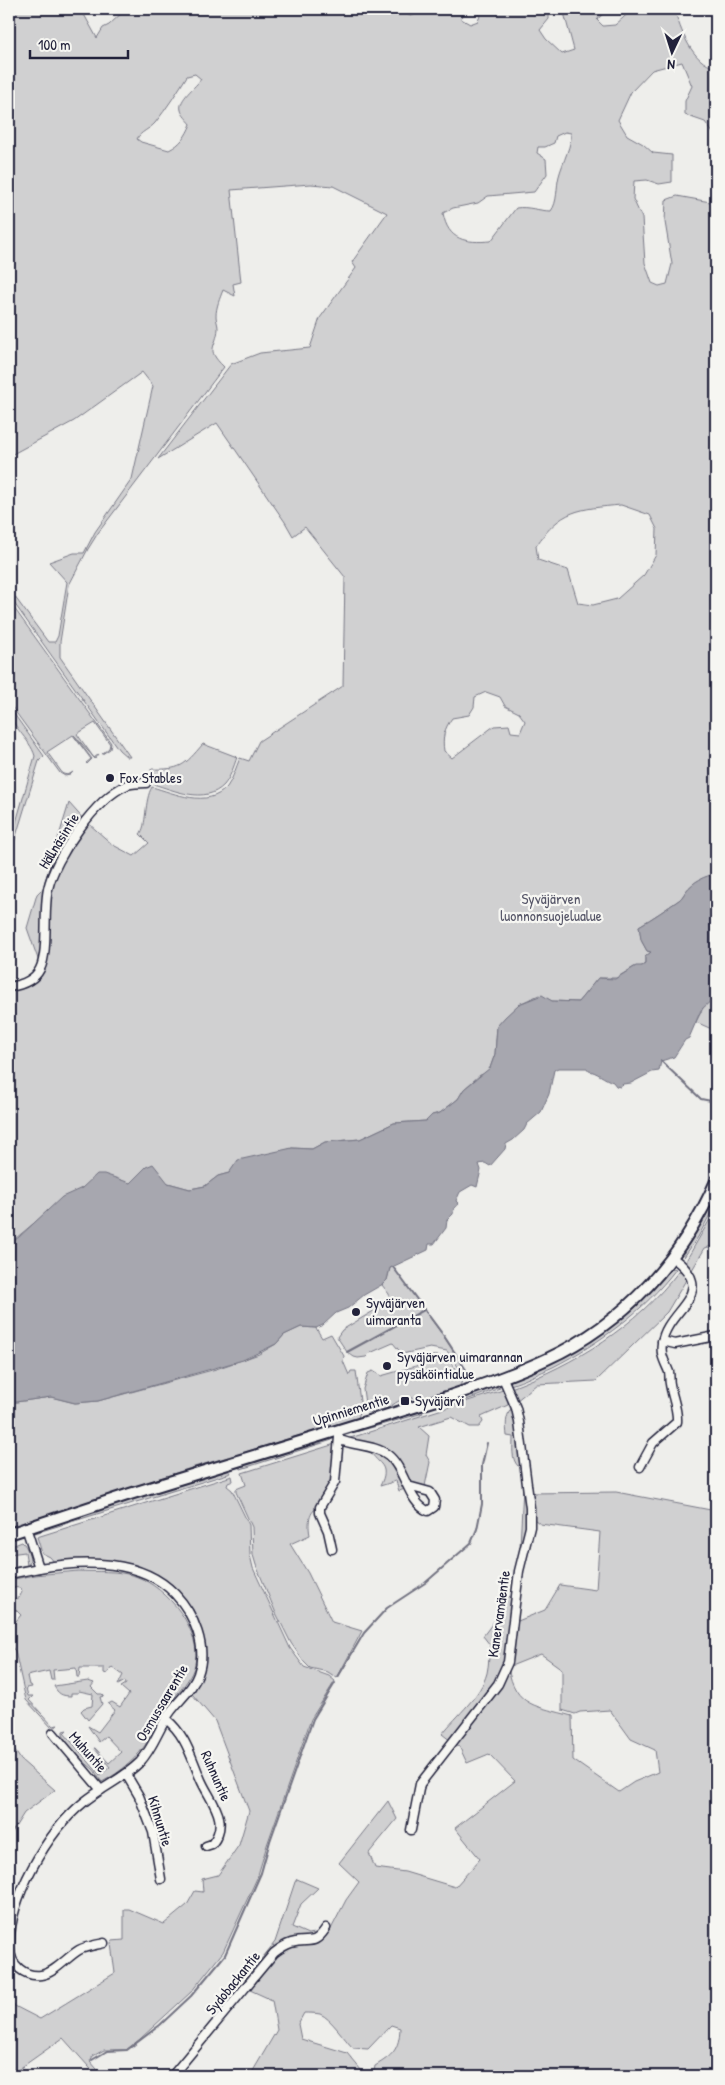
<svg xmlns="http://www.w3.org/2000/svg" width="725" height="2085" viewBox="0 0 725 2085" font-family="'Patrick Hand',sans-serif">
<rect width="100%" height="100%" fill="#eeeeeb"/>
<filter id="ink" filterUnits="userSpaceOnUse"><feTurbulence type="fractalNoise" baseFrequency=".02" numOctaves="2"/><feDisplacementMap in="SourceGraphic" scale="10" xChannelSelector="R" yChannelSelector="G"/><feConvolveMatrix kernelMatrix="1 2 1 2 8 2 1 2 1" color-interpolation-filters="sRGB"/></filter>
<g filter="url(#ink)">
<g fill="#d0d0d1" stroke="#797986" fill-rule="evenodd">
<path d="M13,9H81L97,38L103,28L109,25L126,9H399L401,12L411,16L416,14L417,9H463L461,19L470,24L478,21L480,16L472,9H549V19L540,30L546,39L562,54L574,50L563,9H607L597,20L603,26L615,25L633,9H674C681,30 691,62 716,68V137L705,122L685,115V101L692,86L682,62L652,70L631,92L618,120L627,135L643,144L653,153L672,155V182L659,184L647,180L634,181L633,199L642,218L645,263L652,283L659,286L667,284L672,264L665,222L666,200L677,196L716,203V573L713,587L716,588V874C704,877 694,881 686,891C684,894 682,898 679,900C666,909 653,918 639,926L642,942L647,951L651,952L645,957V964L640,967H634L616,978H598L578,1002L552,1001L539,995L519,1004L497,1026L495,1054L490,1068L486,1073L480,1075L464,1089L458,1099L440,1113L432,1115L426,1121L394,1123L360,1139L325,1142L312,1149L292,1148L235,1166L229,1173L218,1176L205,1186L190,1189L168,1183L135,1181L130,1183L83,1188L58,1203L9,1244V990L26,986L36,979L53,880L61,861L88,823L113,845L134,856L149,843L140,834C147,827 144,800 152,787C174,793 208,809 227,787C233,779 236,767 240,758L249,761L259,741L343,686L345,577L305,527L293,536L285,522L217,423L158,459L231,364L260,353L310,348L320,318L356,268L352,262L387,213L333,186L311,184L231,190L241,282L233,284L235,296L223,290C220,298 216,307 216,316C216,320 218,324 218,328C217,348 204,348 224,367L98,533L88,549L69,585L60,642V657L130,757H127L119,750L9,596V589L48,642H55L58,636L67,582L49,562L74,553H84L95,532L132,479L153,386L142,372L74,421L9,456V12ZM195,74L201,79C196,87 178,99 181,110C182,115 188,120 191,124C186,136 181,144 169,150L141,142L137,139C140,132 150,129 155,123C167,108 177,92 187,76ZM565,132L571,133C573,142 562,164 559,176C556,187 558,202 551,211C539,211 528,206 516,208L491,241C466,243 448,241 443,213L453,208L478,203L488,196L534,192L547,174L546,159L537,153L538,147H545L554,143L556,136ZM621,505L650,515L657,529L656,555L644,575L617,599L593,605L578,603L568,570L538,560L536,546C561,509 579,509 621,505ZM486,692L500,697L505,706L519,713L525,721L520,733L511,732L509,725L494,726L452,758L444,751C442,738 444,729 452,718L469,715L474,707L475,697Z"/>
<path d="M9,601L111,743L110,749L102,754L109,748L110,744L95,723L77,734L94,758L99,754L95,759L74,735L92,759L87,764L86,763L91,759L73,735L47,752L63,774L68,775L73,772L70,775L65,776L60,773L9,703Z"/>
<path d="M9,707L44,756L39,761L9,859V847L35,756C30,738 9,726 9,707Z"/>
<path d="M203,744L237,757C234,766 230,778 224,785C205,805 174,790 153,784L151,769C181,770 184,766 203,744Z"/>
<path d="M69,803L85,821L51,873L42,960L30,979L9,985V982C21,981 34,975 39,962L27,928L37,894L43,888Z"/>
<path d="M716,996V1031L696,1022L705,1004Z"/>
<path d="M716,1193V1202L714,1207L698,1237L684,1257V1251Z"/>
<path d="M716,1209V1245L705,1248L692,1270L687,1264V1259Z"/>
<path d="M393,1267L444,1337L474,1382L466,1378L447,1351L430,1348L402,1354L393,1343L370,1353L366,1357L358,1358L354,1357L347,1352L337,1337L342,1330L390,1301L389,1294L382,1285L387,1280L390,1268Z"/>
<path d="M673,1268L676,1269C644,1311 600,1343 553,1367C539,1373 524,1381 510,1385V1380C555,1363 599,1339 636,1307C649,1295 659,1280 673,1268Z"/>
<path d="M679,1271L684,1273L686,1280L667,1312L596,1381L537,1384L516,1401L511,1388C575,1364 637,1326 679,1271Z"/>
<path d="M301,1327L316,1328L322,1338L331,1334L344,1356L343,1361L349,1375L351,1371H356L361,1409L358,1418L191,1468L9,1528V1403L51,1397L75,1403L98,1401L216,1369L259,1354L276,1344L284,1335Z"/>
<path d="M432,1356C449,1354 454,1367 462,1380L460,1387C449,1390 438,1395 427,1397C417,1399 407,1396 397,1402C389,1407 377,1417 366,1411L363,1389L368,1373L373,1371L381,1376L433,1361Z"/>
<path d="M494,1386L500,1388L455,1404L454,1401Z"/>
<path d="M503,1390L509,1398L508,1405L481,1417L483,1422L479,1427H470L451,1417L419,1427L429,1436L426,1455L430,1462L425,1486L411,1483L391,1454L347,1439Z"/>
<path d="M511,1409L514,1411L521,1465L518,1466C511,1459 513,1447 513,1437L507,1436C506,1426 505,1417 511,1409Z"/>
<path d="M421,1410L423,1413L345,1435L348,1432Z"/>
<path d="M331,1438L332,1440L241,1469L240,1467L241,1465Z"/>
<path d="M335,1444L336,1477L320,1507C308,1510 308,1525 310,1535L290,1544L308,1573L332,1622L362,1631L337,1678L328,1672L310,1668L304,1662L291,1643L275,1611L256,1565L253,1555L252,1527L236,1492V1489L246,1485L242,1473Z"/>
<path d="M370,1451C395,1459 394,1467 405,1489L399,1491L396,1481L380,1486C391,1464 378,1465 370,1451Z"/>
<path d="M225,1470H229L231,1473L35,1533L41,1528Z"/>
<path d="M232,1476L233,1481L228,1483L227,1486L232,1490L249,1525L250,1555L253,1568L290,1648L304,1667L329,1676L335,1681L311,1719L267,1845L257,1878L223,1952L191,1992L140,2039L126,2050H104L93,2056L90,2061L103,2076H97L63,2038L9,2076V2003L40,2019L115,1973L111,1944L112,1941L124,1940V1909H129L164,1924L187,1905L195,1891L203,1892L202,1879L218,1875L239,1845L249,1811L215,1721L192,1694L199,1681L204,1662L193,1613L180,1594L165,1581L150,1572L55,1563L50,1557L42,1553L37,1537Z"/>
<path d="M523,1487C538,1503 523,1548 519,1567Z"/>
<path d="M616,1492L716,1511V2076H373L375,2066C393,2055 399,2050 400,2028L391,2025L368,2049L353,2048C344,2039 331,2018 320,2014C315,2013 309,2013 304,2013L298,2024L301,2039L347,2053L366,2076H250L277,2030L272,2000L250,1990L275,1957L171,2076H164L181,2060L275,1942L295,1882L297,1879L318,1888L301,1904L292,1927L308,1934L330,1931L346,1900L359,1882L339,1863L388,1801L397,1819L369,1853L375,1868L405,1872L455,1887L480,1859L455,1828L515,1781L489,1754L467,1763L459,1746L454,1743L508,1667C515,1708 538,1706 572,1716L573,1760L619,1792L634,1782L658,1772L655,1750L631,1739L610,1710L580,1712L575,1714L562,1710V1669L541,1654L511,1666L510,1652L513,1623L545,1610L560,1585L596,1590L600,1532L540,1524L534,1519L530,1493Z"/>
<path d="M22,1542C27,1546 33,1560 28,1565C26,1568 20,1569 16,1570V1567L27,1565L25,1552L9,1554V1547Z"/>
<path d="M78,1571C96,1572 117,1570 135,1576C167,1587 205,1632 194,1668C188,1684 175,1695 166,1709C159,1718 155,1729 149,1739C138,1758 121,1772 102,1782C98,1778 96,1772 93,1769C84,1762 62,1743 63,1731L67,1730L64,1733L100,1775L110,1767L94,1748H95L109,1763L121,1752L106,1736L99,1742L88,1726L98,1732L115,1710L108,1704L112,1702L120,1707L129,1694L121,1687L126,1684L125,1681L118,1685L123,1675L112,1667L107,1674L104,1673V1668H80L79,1677H77L76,1668L53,1670L54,1680H51L49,1671L27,1676L29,1685H31L32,1687L26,1688L28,1696H33L29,1700L53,1726L58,1725L53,1729L26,1700L15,1651L9,1644V1622L16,1621L21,1615L16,1610L9,1608V1599L19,1598L22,1592L20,1588L9,1587V1580L35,1575Z"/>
<path d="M508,1596L514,1599L506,1660L497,1683L451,1741L442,1734C457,1715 481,1696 487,1673C489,1664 489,1654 490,1645L483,1636L495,1620Z"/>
<path d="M88,1681L94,1683L91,1687L98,1694H102L104,1696L100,1697L102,1704L88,1720L81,1711L84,1708L92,1706L93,1694L79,1691L78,1693H71V1696C62,1696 58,1694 54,1686Z"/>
<path d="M9,1742L21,1760L55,1790L24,1813L9,1837Z"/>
</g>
<path fill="#a7a7af" stroke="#727281" d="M716,874V996L701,1010L689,1038L685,1040L674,1057L661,1061L659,1071L652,1072L631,1083L623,1084L620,1087L616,1086L613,1082C604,1079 597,1072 589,1071L587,1068H558L554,1070L549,1094L541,1112L527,1124L524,1130L513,1140L506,1144L505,1149L490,1166L485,1163L479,1164L481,1170L477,1187L472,1185L460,1192L456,1201L459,1204L454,1208L453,1214L447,1220L446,1228L434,1244H429L428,1250L390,1268L387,1280L383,1284L364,1295L348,1308L336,1313L323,1325L316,1328L301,1327L284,1335L276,1344L243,1360L98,1401L75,1403L51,1397L9,1403V1244L19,1237L62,1197L82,1188L97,1174H104L130,1183L146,1167L153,1164L168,1183L190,1189L205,1186L218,1176L229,1173L238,1160L292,1148L312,1149L325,1142L360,1139L394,1123L426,1121L432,1115L440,1113L458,1099L464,1089L490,1068L495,1054L497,1026L505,1017L519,1004L542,995L552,1001L578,1002L598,978L615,979L636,966H642L645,964V957L651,952L647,951L641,940L639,926C653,918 666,909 679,900C682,898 684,894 686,891C694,881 704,876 716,874Z"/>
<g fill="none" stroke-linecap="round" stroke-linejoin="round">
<g stroke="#727281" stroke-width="2">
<path d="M661,1061L701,1099L716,1102"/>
<path d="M393,1267L441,1332"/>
<path d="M444,1336L474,1382"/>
<path d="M347,1352L424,1310"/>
<path d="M338,1677L364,1633L387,1608L425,1583L471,1543L477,1529L482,1504V1465L487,1443"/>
<path d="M92,2060L107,2051L127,2050L160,2025L191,1996L225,1955L261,1873L270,1841L313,1719L335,1683"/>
</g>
<defs>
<g id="minor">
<path d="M9,987C22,985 34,981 40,969C49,951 43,912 48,889C55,857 96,798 127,785C134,783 139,783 146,783"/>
<path d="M662,1341L675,1344L716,1336"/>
<path d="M340,1440C355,1446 375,1445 388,1455C405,1468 408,1503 428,1511L434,1507L435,1500L430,1492L408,1486"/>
<path d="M640,1467L653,1443L677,1422C678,1409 672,1397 670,1384C669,1380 670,1376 669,1372C665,1362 660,1355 662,1343C666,1309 721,1293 673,1258"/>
<path d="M26,1527L39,1568C84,1560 142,1559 175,1594C194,1614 208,1647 198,1674C193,1689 180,1699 171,1711C159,1727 154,1747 140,1762C123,1779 102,1787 84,1802C47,1832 7,1900 10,1949C10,1965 25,1977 41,1975C55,1973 67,1957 79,1950C86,1946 96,1945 104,1943"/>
<path d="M332,1549L328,1531L320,1513V1507L335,1482L339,1437"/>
<path d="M9,1574L39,1568"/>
<path d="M166,1719C186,1735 191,1757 201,1780C210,1801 231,1820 212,1844L206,1846"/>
<path d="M53,1733L101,1790"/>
<path d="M126,1774L139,1796L153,1832L161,1879"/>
<path d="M411,1830L420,1784L498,1684L508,1662L519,1571L530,1527V1508L519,1422L516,1408L503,1378"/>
<path d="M172,2076L274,1953C279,1949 285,1945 291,1943C309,1937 313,1948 326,1928"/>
</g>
<path id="secondary" d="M9,1534L130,1494L450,1396C483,1385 515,1374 547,1359C625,1323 682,1259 716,1181"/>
</defs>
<use href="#minor" stroke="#22223b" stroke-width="11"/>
<use href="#secondary" stroke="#22223b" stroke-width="14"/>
<use href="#minor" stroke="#f6f6f2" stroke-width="8"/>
<use href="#secondary" stroke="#f6f6f2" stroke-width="10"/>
</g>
</g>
<g fill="#22223b" stroke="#f6f6f2" stroke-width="2">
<circle cx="110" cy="778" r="5"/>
<circle cx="356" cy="1312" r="5"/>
<circle cx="387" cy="1366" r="5"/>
<rect x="400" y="1396" width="10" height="10" rx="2.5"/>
</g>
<g text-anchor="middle" stroke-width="4.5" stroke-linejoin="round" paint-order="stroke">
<g font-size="15" fill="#22223b" stroke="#f6f6f2" text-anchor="start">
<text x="120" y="783">Fox Stables</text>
<text x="366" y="1308">Syväjärven<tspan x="366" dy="17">uimaranta</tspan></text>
<text x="397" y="1362">Syväjärven uimarannan<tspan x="397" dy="17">pysäköintialue</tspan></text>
<text x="415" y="1406">Syväjärvi</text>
</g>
<g font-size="15" fill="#22223b" stroke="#f6f6f2">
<text transform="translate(59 841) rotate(-58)" y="5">Hällnäsintie</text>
<text transform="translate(351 1410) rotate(-17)" y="5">Upinniementie</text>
<text transform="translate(499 1614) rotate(-82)" y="5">Kanervamäentie</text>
<text transform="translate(162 1703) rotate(-59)" y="5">Osmussaarentie</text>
<text transform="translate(88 1752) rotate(49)" y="5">Muhuntie</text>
<text transform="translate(216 1776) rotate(66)" y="5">Ruhnuntie</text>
<text transform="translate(160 1821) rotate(73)" y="5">Kihnuntie</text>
<text transform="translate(233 1983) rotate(-51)" y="5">Sydobackantie</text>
</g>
<g font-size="15" fill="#565668" stroke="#f6f6f2">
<text x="551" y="904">Syväjärven<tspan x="551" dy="17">luonnonsuojelualue</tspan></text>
</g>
</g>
<rect width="725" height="2085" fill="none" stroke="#f6f6f2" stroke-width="30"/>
<rect x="15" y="15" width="695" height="2055" fill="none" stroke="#22223b" stroke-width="2" filter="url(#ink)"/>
<g transform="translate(672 52) rotate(184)" stroke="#f6f6f2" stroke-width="4" paint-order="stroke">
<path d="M0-4L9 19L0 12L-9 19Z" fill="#22223b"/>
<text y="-8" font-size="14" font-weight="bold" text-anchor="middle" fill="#22223b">N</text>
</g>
<path d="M30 50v8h98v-8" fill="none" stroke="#22223b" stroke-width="2.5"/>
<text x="38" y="50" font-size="15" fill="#22223b" stroke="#f6f6f2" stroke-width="4" paint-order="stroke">100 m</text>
</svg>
